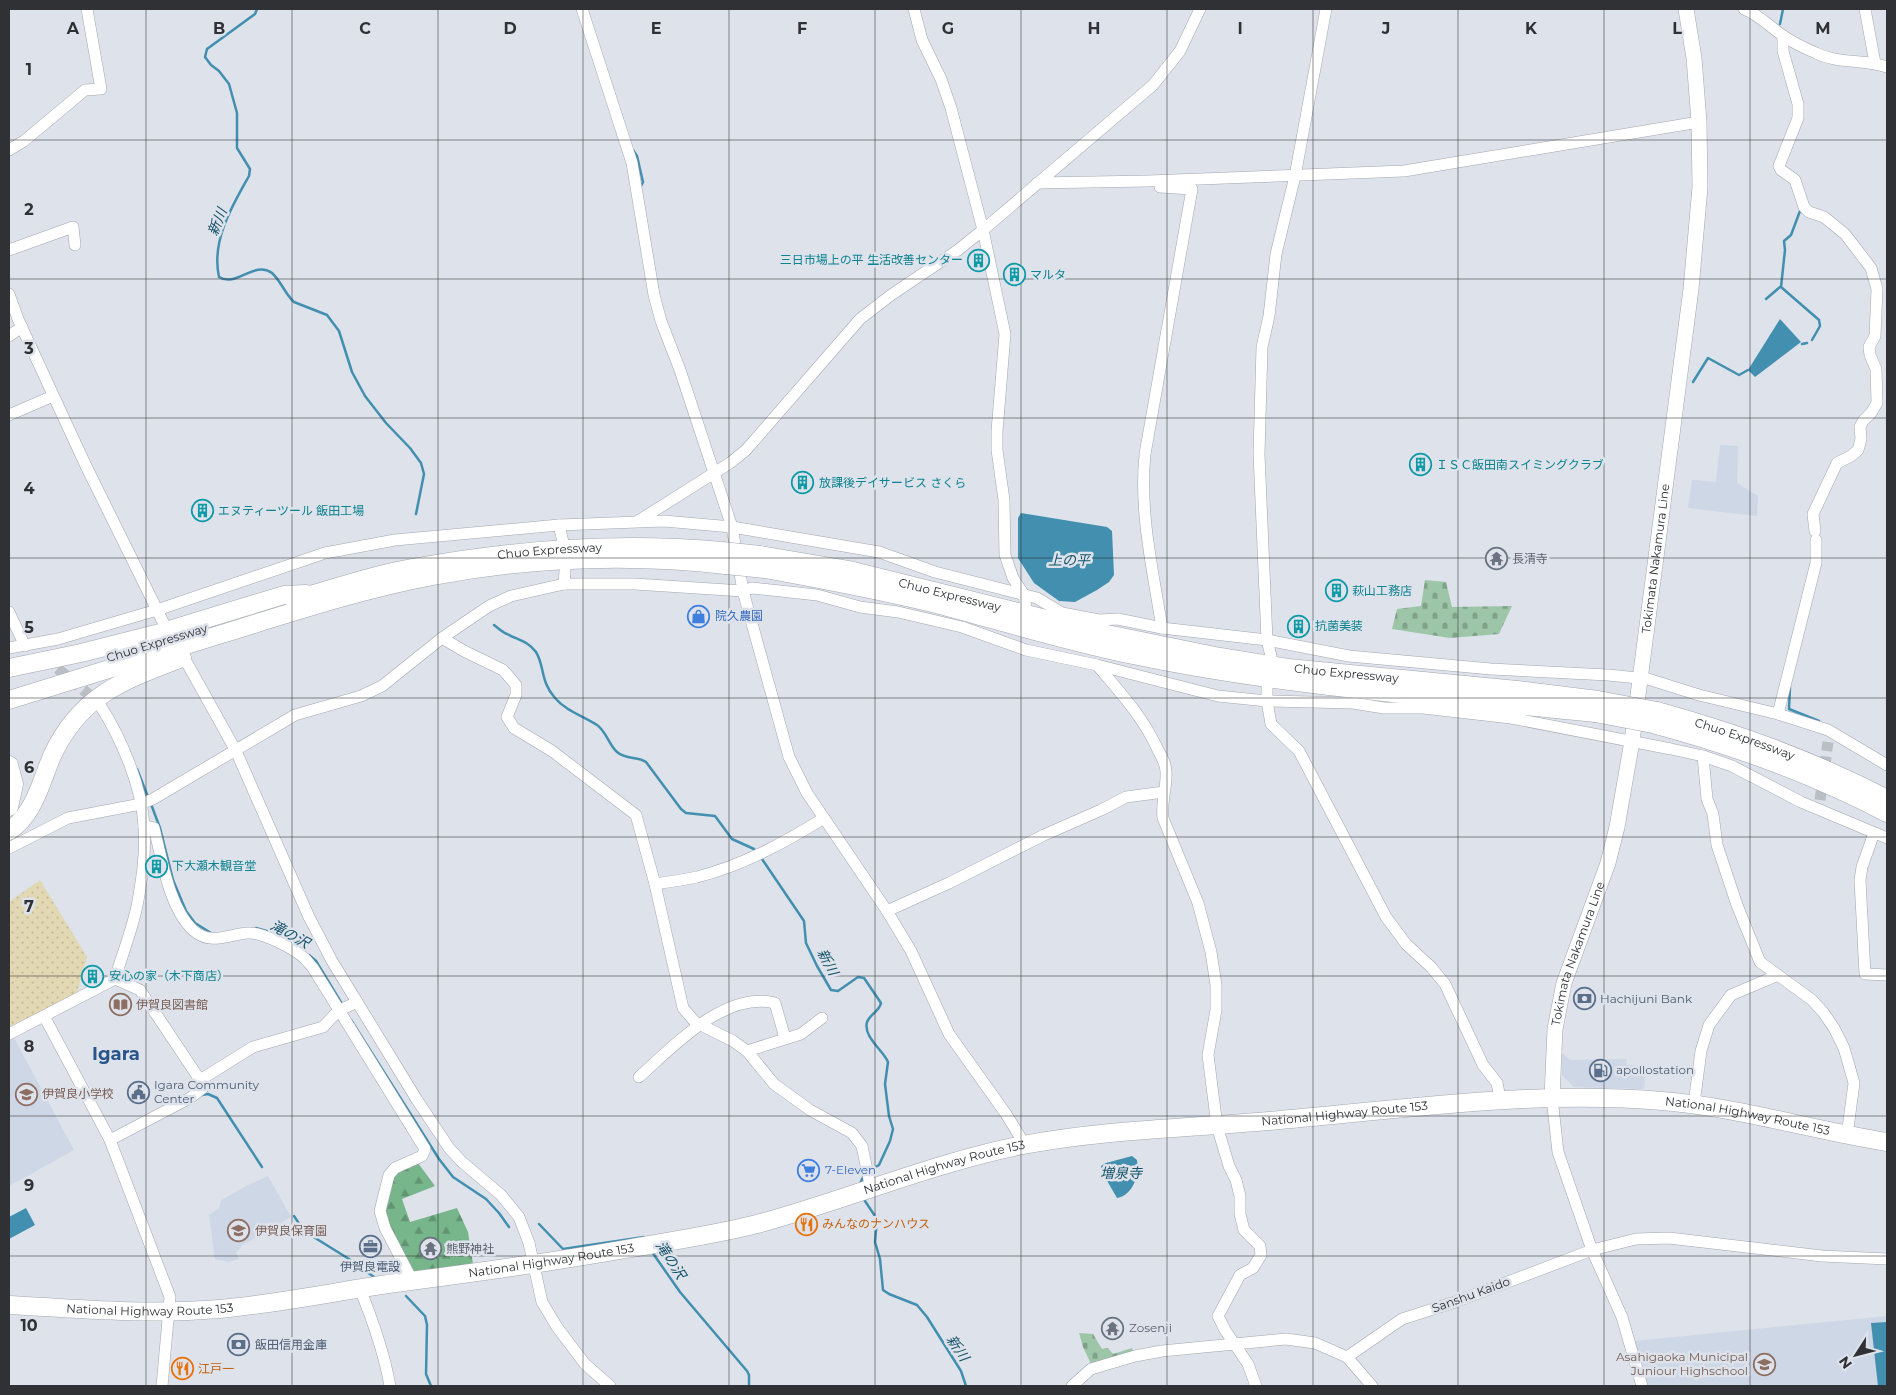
<svg xmlns="http://www.w3.org/2000/svg" width="1896" height="1395" viewBox="0 0 1896 1395" font-family="Montserrat,'Noto Sans JP',sans-serif">
<defs>
<pattern id="forest-firs" width="22" height="20" patternUnits="userSpaceOnUse" patternTransform="scale(1.25)"><rect width="22" height="20" fill="#77b58b"/><path d="M5 1l3.5 6h-7zM16 11l3.5 6h-7z" fill="#629472"/></pattern>
<pattern id="sand-dots" width="8" height="8" patternUnits="userSpaceOnUse" patternTransform="scale(1.25)"><rect width="8" height="8" fill="#e2d8b3"/><path d="M2 2h.1M6 6h.1" fill="none" stroke="#c2ba9b" stroke-width="1.8" stroke-linecap="round"/></pattern>
<pattern id="cemetery-stones" width="16" height="16" patternUnits="userSpaceOnUse" patternTransform="scale(1.25)"><rect width="16" height="16" fill="#9dc5a8"/><path d="M2 7V4a2 2 0 0 1 4 0v3zM10 15v-3a2 2 0 0 1 4 0v3z" fill="#80a18a"/></pattern>
</defs>
<rect width="100%" height="100%" fill="#dde2eb"/>
<g fill="#ced7e6">
<path d="M1720,445L1738,446L1737,483L1758,496L1757,516L1688,508L1692,480L1716,482Z"/>
<path d="M13,1036L74,1150L9,1186V1039Z"/>
<path d="M1562,1053L1570,1060L1626,1059L1627,1065L1638,1066V1075L1645,1076L1644,1089L1574,1087L1562,1075Z"/>
<path d="M268,1176L291,1217L241,1246V1248L236,1252L239,1259L228,1262L215,1259L209,1215L219,1208L221,1201L225,1198L248,1185Z"/>
<path d="M1887,1316V1386H1647L1635,1341Z"/>
</g>
<path fill="url(#forest-firs)" d="M418,1163L435,1186L402,1199L410,1222L457,1208L468,1232L473,1264L414,1273L407,1264L383,1211L392,1176Z"/>
<path fill="url(#sand-dots)" d="M40,880L87,957L77,993L9,1027V902Z"/>
<g fill="url(#cemetery-stones)">
<path d="M1425,580L1446,582L1452,607L1512,606L1499,634L1450,638L1392,629L1397,609L1421,606Z"/>
<path d="M1079,1333L1093,1334L1102,1349L1108,1348L1113,1354L1132,1348L1134,1353L1092,1366L1083,1347Z"/>
</g>
<g fill="#428faf">
<path d="M1780,319L1801,342L1755,377L1748,370Z"/>
<path d="M1021,513L1107,527L1112,531L1114,575L1109,582L1097,590L1075,602L1059,601L1034,583L1018,558V518Z"/>
<path d="M1132,1156L1137,1160C1139,1176 1133,1195 1117,1198L1102,1172L1101,1166L1106,1163Z"/>
<path d="M26,1208L35,1225L9,1239V1217Z"/>
<path d="M1887,1322V1386H1878L1871,1323Z"/>
</g>
<g fill="none" stroke-linecap="round" stroke-linejoin="round">
<g stroke="#428faf" stroke-width="2.5">
<path d="M257,9L255,14L207,49L205,57L211,65L219,71L229,84L237,113V148L250,169L249,176C232,206 211,241 219,277C236,288 254,260 272,273C281,281 285,294 294,302L327,315L339,331L352,372L365,396L386,423L410,448L421,463L424,474L416,514"/>
<path d="M1780,24L1783,9"/>
<path d="M633,150L637,156L643,182L640,188"/>
<path d="M1800,211L1791,235L1784,241L1785,250L1781,287L1819,320L1820,326L1812,340"/>
<path d="M1766,299L1780,287"/>
<path d="M1802,344L1807,343"/>
<path d="M1693,382L1708,358L1739,375L1748,370"/>
<path d="M494,625C498,628 502,632 507,634C518,640 528,641 536,652C545,667 540,681 555,698C566,711 583,716 597,725C606,731 609,745 617,752C626,760 638,756 646,762L681,809L686,813L715,816L732,839L754,849"/>
<path d="M1790,687L1789,709L1819,721"/>
<path d="M137,769L148,797"/>
<path d="M151,804L160,828L173,880L186,911L195,923L211,933"/>
<path d="M762,859L804,921L806,943L817,966L831,990L838,991L858,977L864,978L881,1003C879,1012 870,1014 867,1022C863,1037 883,1050 888,1062L885,1084L889,1116L893,1129L890,1141L879,1165L874,1168"/>
<path d="M256,928L270,932"/>
<path d="M309,955L316,961L342,1004"/>
<path d="M351,1020L439,1159L453,1177L486,1199L499,1213L509,1227"/>
<path d="M202,1095L208,1094L217,1098L262,1167"/>
<path d="M859,1186L864,1175"/>
<path d="M863,1198L877,1219L875,1242L880,1259L883,1290L889,1294L917,1305L927,1317L961,1371L966,1386"/>
<path d="M294,1216L304,1231L349,1259L374,1277"/>
<path d="M539,1224L563,1249L644,1237L645,1238"/>
<path d="M652,1252L680,1292L747,1371L749,1375V1386"/>
<path d="M406,1296L425,1316L427,1325L426,1374L431,1386"/>
</g>
<g stroke="#babfc6" stroke-width="11" stroke-dasharray="11 5.5" stroke-linecap="butt">
<path d="M45,658L100,704"/>
<path d="M1820,800L1828,742"/>
</g>
<defs>
<g id="minor">
<path d="M582,9L632,163L654,295L661,321L680,370L732,527L743,591L789,757L807,793L887,911L911,951L949,1034L1006,1114L1025,1145"/>
<path d="M914,9L922,40L941,79L951,108L983,230L1005,334L997,431V450L1004,500L1005,555L1013,578L1024,595L1026,609"/>
<path d="M1744,9C1758,14 1769,26 1782,35C1792,42 1804,48 1816,53C1838,64 1864,59 1887,67"/>
<path d="M1865,9L1875,63"/>
<path d="M1783,36V51L1798,104V118L1779,166L1781,170L1795,180L1804,207L1809,212L1824,217L1845,234L1871,268L1877,289L1875,336L1869,347L1870,355L1876,369L1877,403L1871,413L1863,421L1860,427L1861,439L1858,450L1851,456L1837,463L1813,514L1815,531"/>
<path d="M9,150L24,141L85,90L101,89L87,9"/>
<path d="M1037,183L1148,181L1404,171L1699,122"/>
<path d="M1160,187L1192,189L1145,454C1139,512 1153,571 1162,628"/>
<path d="M9,250L73,227L75,245"/>
<path d="M9,294L18,319L86,466L165,626"/>
<path d="M9,336L22,327"/>
<path d="M9,415L53,396"/>
<path d="M638,521L730,463L746,450L860,319L891,295L958,250L983,230L1153,85L1180,51L1200,9"/>
<path d="M559,525L563,542"/>
<path d="M564,584L565,571"/>
<path d="M9,612L25,646"/>
<path d="M442,638L464,651L503,670L516,685V695L507,717L514,728L552,751L636,815L655,884L683,1008L695,1022L733,1041L747,1051L774,1084L810,1110L852,1133L862,1146L871,1189"/>
<path d="M9,648L58,639L157,610L325,553L395,540L559,525L664,521L732,527L879,552L935,572L1037,598L1062,613L1099,620L1118,619L1162,628L1267,640L1349,656L1491,669L1608,675L1648,679L1699,695L1778,714L1828,730L1887,765"/>
<path d="M1271,656L1267,640L1259,454L1262,347L1269,316L1276,254L1295,176L1326,9"/>
<path d="M187,663L236,751L309,917L332,961L417,1100L449,1148L462,1162L501,1195L519,1217L529,1243L542,1302L557,1327L585,1364L610,1386"/>
<path d="M1097,665C1120,692 1143,717 1158,750C1162,757 1166,764 1166,772C1167,787 1161,802 1163,818L1198,903L1211,952L1216,985V1010L1208,1055L1217,1126L1229,1166L1236,1180L1240,1196V1214L1244,1230L1260,1246L1261,1255L1253,1268L1240,1275L1218,1316L1225,1330L1248,1364L1256,1386"/>
<path d="M1267,687V701L1271,724L1299,751L1386,917L1406,944L1431,967L1445,984L1483,1065L1497,1083L1499,1093"/>
<path d="M1778,714L1816,563V540"/>
<path d="M1703,756L1707,799L1713,814L1717,845L1737,905L1760,962L1812,1000L1823,1012L1834,1028L1844,1048L1854,1083L1848,1128"/>
<path d="M144,826L154,828C162,859 169,908 193,930C210,946 230,934 248,933C262,932 293,948 303,957C307,960 310,965 313,968L425,1149L422,1156L395,1168L389,1175L380,1211L385,1228L412,1280"/>
<path d="M1874,833L1862,867L1860,880L1865,974L1887,975"/>
<path d="M9,848L68,818L141,804L153,799L295,715L361,696L382,686L442,638L489,606L511,596L564,584H635L743,591L752,588L817,595L860,607L898,612L962,627L1026,650L1097,665L1218,696L1267,701L1353,703L1384,708H1423L1511,718L1671,749L1703,756L1732,766L1801,802L1887,838"/>
<path d="M655,884C669,882 683,880 697,877C743,865 784,843 824,818"/>
<path d="M887,911L949,883L1044,835L1101,810L1126,797L1164,792"/>
<path d="M44,1016L110,1140L170,1297L162,1386"/>
<path d="M9,1034L115,979C122,955 132,930 137,906C142,879 146,853 144,826C142,786 121,738 100,705"/>
<path d="M747,1051L801,1034L822,1018"/>
<path d="M639,1077C673,1047 725,990 775,1003L785,1038"/>
<path d="M200,1080L253,1047L323,1027L338,1011L357,1002"/>
<path d="M1695,1096L1701,1051L1709,1025L1731,995L1778,975"/>
<path d="M1552,1098L1558,1152L1592,1250L1622,1317L1642,1386"/>
<path d="M110,1140L190,1098L203,1088L200,1080L140,990L115,979"/>
<path d="M360,1289C373,1321 384,1352 390,1386"/>
<path d="M1347,1357L1402,1319L1455,1302L1592,1250L1636,1239L1669,1238L1822,1256L1887,1259"/>
<path d="M1072,1386L1091,1369L1135,1356L1162,1351L1286,1339L1315,1343L1347,1357L1372,1386"/>
</g>
<g id="major">
<path id="s1" d="M1552,1098L1555,1029L1564,983L1608,863L1617,827L1632,741L1691,289L1700,187L1699,122L1694,58L1686,9"/>
</g>
<g id="highway">
<path id="s2" d="M760,555L849,570L1102,633L1220,657L1288,668L1517,690L1598,700"/>
<path d="M765,569C825,580 885,591 944,606C1007,623 1069,642 1133,655C1285,687 1441,697 1595,713"/>
<path id="s3" d="M294,600C334,588 376,574 419,567C519,549 621,542 722,551"/>
<path d="M9,668L81,653L156,634L284,595L306,594"/>
<path d="M9,700C81,678 153,656 225,633C293,612 363,589 433,576C529,558 630,554 726,565"/>
<path id="s4" d="M1657,711C1739,734 1812,760 1887,799"/>
<path d="M1653,724C1735,746 1813,774 1887,813"/>
<path d="M9,765L14,784L9,807"/>
<path d="M9,831C34,815 41,782 52,756C80,695 124,680 182,658"/>
<path id="s5" d="M9,1305C79,1309 149,1315 219,1309C286,1303 351,1288 418,1280C487,1271 557,1261 626,1249C670,1241 714,1235 757,1224C846,1200 932,1163 1023,1145C1108,1129 1194,1128 1280,1120C1406,1109 1535,1090 1662,1101C1737,1107 1812,1130 1887,1142"/>
</g>
</defs>
<use href="#minor" stroke="#a2a6af" stroke-width="12"/>
<use href="#major" stroke="#a2a6af" stroke-width="16"/>
<use href="#highway" stroke="#a2a6af" stroke-width="19"/>
<use href="#minor" stroke="#fff" stroke-width="11"/>
<use href="#major" stroke="#fff" stroke-width="15"/>
<use href="#highway" stroke="#fff" stroke-width="18"/>
<defs>
<g id="highway-bridge">
<path d="M722,551L760,555"/>
<path d="M726,565L765,569"/>
<path d="M1598,700L1657,711"/>
<path d="M1595,713L1653,724"/>
</g>
</defs>
<use href="#highway-bridge" stroke="#a2a6af" stroke-width="19" stroke-linecap="butt"/>
<use href="#highway-bridge" stroke="#fff" stroke-width="18"/>
</g>
<path fill="none" stroke="#2f3134" stroke-width="1" stroke-opacity="0.55" d="M146,9V1386M292,9V1386M438,9V1386M583,9V1386M729,9V1386M875,9V1386M1021,9V1386M1167,9V1386M1313,9V1386M1458,9V1386M1604,9V1386M1750,9V1386M9,140H1887M9,279H1887M9,418H1887M9,558H1887M9,698H1887M9,837H1887M9,976H1887M9,1116H1887M9,1256H1887"/>
<defs>
<symbol id="building-ring" viewBox="-11 -11 22 22"><circle r="9.5" fill="#dde2eb" stroke="#0f9aa8" stroke-width="1.5"/><path d="M-4-6H4V6H1V3H-1V6H-4ZM-2.5-4.3h1.7v1.8h-1.7ZM.8-4.3h1.7v1.8H.8ZM-2.5-1h1.7V.8h-1.7ZM.8-1h1.7V.8H.8Z" fill="#0f9aa8"/></symbol>
<symbol id="temple-ring" viewBox="-11 -11 22 22"><circle r="9.5" fill="#dde2eb" stroke="#6b7280" stroke-width="1.5"/><path d="M0-6L5-2H3V0L6.5 2.5H4V6H1.5V3h-3V6H-4V2.5H-6.5L-3 0V-2H-5Z" fill="#6b7280"/></symbol>
<symbol id="shop-ring" viewBox="-11 -11 22 22"><circle r="9.5" fill="#dde2eb" stroke="#3f7fe0" stroke-width="1.5"/><path d="M-5-2.5h2.3a2.7 3.5 0 0 1 5.4 0H5L5.5 6h-11ZM-1.5-2.5h3a1.5 2.3 0 0 0-3 0Z" fill="#3f7fe0"/></symbol>
<symbol id="bank-ring" viewBox="-11 -11 22 22"><circle r="9.5" fill="#dde2eb" stroke="#5c6f8a" stroke-width="1.5"/><path d="M-6-4H6V4H-6ZM0-2.3a2.3 2.3 0 1 0 0 4.6a2.3 2.3 0 1 0 0-4.6Z" fill="#5c6f8a"/></symbol>
<symbol id="library-ring" viewBox="-11 -11 22 22"><circle r="9.5" fill="#dde2eb" stroke="#8d6e63" stroke-width="1.5"/><path d="M-6-4Q-3-5.5-.7-3.5V5Q-3 3-6 4ZM6-4Q3-5.5 .7-3.5V5Q3 3 6 4Z" fill="#8d6e63"/></symbol>
<symbol id="fuel-ring" viewBox="-11 -11 22 22"><circle r="9.5" fill="#dde2eb" stroke="#5c6f8a" stroke-width="1.5"/><path d="M-5.5-6h7V0h2V4h1.3V-2.5L3-4.5l.8-.8L6-3V5H2.5V1h-1V6h-7ZM-4.2-4.7v3.2H.2V-4.7Z" fill="#5c6f8a"/></symbol>
<symbol id="civic-ring" viewBox="-11 -11 22 22"><circle r="9.5" fill="#dde2eb" stroke="#5c6f8a" stroke-width="1.5"/><path d="M-.6-6.5H3V-4.5H.6V-3L4-1V1h2V6H-6V1h2V-1L-.6-3ZM-1.2 2.5V6h2.4V2.5Z" fill="#5c6f8a"/></symbol>
<symbol id="school-ring" viewBox="-11 -11 22 22"><circle r="9.5" fill="#dde2eb" stroke="#8d6e63" stroke-width="1.5"/><path d="M0-5L7-2L0 1L-7-2ZM-4 1L0 2.5L4 1V4Q0 6-4 4Z" fill="#8d6e63"/></symbol>
<symbol id="supermarket-ring" viewBox="-11 -11 22 22"><circle r="9.5" fill="#dde2eb" stroke="#3f7fe0" stroke-width="1.5"/><path d="M-6-5.5h2.5l.6 2H6L4.5 2H-2.5L-4.4-4H-6ZM-1.5 3.2a1.3 1.3 0 1 0 .1 0ZM3 3.2a1.3 1.3 0 1 0 .1 0Z" fill="#3f7fe0"/></symbol>
<symbol id="restaurant-ring" viewBox="-11 -11 22 22"><circle r="9.5" fill="#dde2eb" stroke="#e8710a" stroke-width="1.5"/><path d="M-5-6h1v4h1v-4h1v4h1v-4h1v5L-1.5 .5V6h-2V.5L-5-1ZM5-6V6H3V1.5H1.5Q1.5-4 5-6Z" fill="#e8710a"/></symbol>
<symbol id="office-ring" viewBox="-11 -11 22 22"><circle r="9.5" fill="#dde2eb" stroke="#5c6f8a" stroke-width="1.5"/><path d="M-6-3h4V-5.5h4V-3h4V5H-6ZM-1-4.5V-3h2v-1.5ZM-6 0V1H6V0Z" fill="#5c6f8a"/></symbol>
</defs>
<g fill-rule="evenodd">
<use href="#building-ring" x="966" y="248" width="25" height="25"/>
<use href="#building-ring" x="1002" y="262" width="25" height="25"/>
<use href="#building-ring" x="1408" y="452" width="25" height="25"/>
<use href="#building-ring" x="790" y="470" width="25" height="25"/>
<use href="#building-ring" x="190" y="498" width="25" height="25"/>
<use href="#temple-ring" x="1484" y="546" width="25" height="25"/>
<use href="#building-ring" x="1324" y="578" width="25" height="25"/>
<use href="#shop-ring" x="686" y="604" width="25" height="25"/>
<use href="#building-ring" x="1286" y="614" width="25" height="25"/>
<use href="#building-ring" x="144" y="854" width="25" height="25"/>
<use href="#building-ring" x="80" y="964" width="25" height="25"/>
<use href="#bank-ring" x="1572" y="986" width="25" height="25"/>
<use href="#library-ring" x="108" y="992" width="25" height="25"/>
<use href="#fuel-ring" x="1588" y="1058" width="25" height="25"/>
<use href="#civic-ring" x="126" y="1080" width="25" height="25"/>
<use href="#school-ring" x="14" y="1082" width="25" height="25"/>
<use href="#supermarket-ring" x="796" y="1158" width="25" height="25"/>
<use href="#restaurant-ring" x="794" y="1212" width="25" height="25"/>
<use href="#school-ring" x="226" y="1218" width="25" height="25"/>
<use href="#office-ring" x="358" y="1234" width="25" height="25"/>
<use href="#temple-ring" x="418" y="1236" width="25" height="25"/>
<use href="#temple-ring" x="1100" y="1316" width="25" height="25"/>
<use href="#bank-ring" x="226" y="1332" width="25" height="25"/>
<use href="#school-ring" x="1752" y="1352" width="25" height="25"/>
<use href="#restaurant-ring" x="170" y="1356" width="25" height="25"/>
</g>
<g text-anchor="middle" stroke-width="5" stroke-linejoin="round" paint-order="stroke">
<g font-size="12" fill="#0d838f" stroke="#dde2eb" text-anchor="start">
<text x="963" y="264" text-anchor="end">三日市場上の平 生活改善センター</text>
<text x="1030" y="279">マルタ</text>
<text x="1436" y="469">ＩＳＣ飯田南スイミングクラブ</text>
<text x="819" y="487">放課後デイサービス さくら</text>
<text x="218" y="515">エヌティーツール 飯田工場</text>
<text x="1352" y="595">萩山工務店</text>
<text x="1315" y="630">抗菌美装</text>
<text x="172" y="870">下大瀬木観音堂</text>
<text x="109" y="980">安心の家（木下商店）</text>
</g>
<g font-size="12" fill="#2f3134" stroke="#dde2eb">
<text dy="4" stroke="none"><textPath href="#s3" startOffset="261">Chuo Expressway</textPath></text>
<text dy="4" stroke="none"><textPath href="#s1" startOffset="552">Tokimata Nakamura Line</textPath></text>
<text dy="4" stroke="none"><textPath href="#s2" startOffset="194">Chuo Expressway</textPath></text>
<text transform="translate(157 643) rotate(-17)" y="4">Chuo Expressway</text>
<text dy="4" stroke="none"><textPath href="#s2" startOffset="599">Chuo Expressway</textPath></text>
<text dy="4" stroke="none"><textPath href="#s4" startOffset="92">Chuo Expressway</textPath></text>
<text dy="4" stroke="none"><textPath href="#s1" startOffset="148">Tokimata Nakamura Line</textPath></text>
<text dy="4" stroke="none"><textPath href="#s5" startOffset="1356">National Highway Route 153</textPath></text>
<text dy="4" stroke="none"><textPath href="#s5" startOffset="1761">National Highway Route 153</textPath></text>
<text dy="4" stroke="none"><textPath href="#s5" startOffset="951">National Highway Route 153</textPath></text>
<text dy="4" stroke="none"><textPath href="#s5" startOffset="546">National Highway Route 153</textPath></text>
<text transform="translate(1471 1295) rotate(-20)" y="4">Sanshu Kaido</text>
<text dy="4" stroke="none"><textPath href="#s5" startOffset="141">National Highway Route 153</textPath></text>
</g>
<g font-size="12" fill="#5b616d" stroke="#dde2eb" text-anchor="start">
<text x="1512" y="563">長清寺</text>
<text x="446" y="1253">熊野神社</text>
<text x="1129" y="1332">Zosenji</text>
</g>
<g font-size="12" fill="#366cbe" stroke="#dde2eb" text-anchor="start">
<text x="715" y="620">院久農園</text>
<text x="825" y="1174">7-Eleven</text>
</g>
<g font-size="12" fill="#4e5e75" stroke="#dde2eb" text-anchor="start">
<text x="1600" y="1003">Hachijuni Bank</text>
<text x="1616" y="1074">apollostation</text>
<text x="154" y="1089">Igara Community<tspan x="154" dy="14">Center</tspan></text>
<text x="370" y="1271" text-anchor="middle">伊賀良電設</text>
<text x="255" y="1349">飯田信用金庫</text>
</g>
<g font-size="12" fill="#785e54" stroke="#dde2eb" text-anchor="start">
<text x="136" y="1009">伊賀良図書館</text>
<text x="42" y="1098">伊賀良小学校</text>
<text x="255" y="1235">伊賀良保育園</text>
<text x="1748" y="1361" text-anchor="end">Asahigaoka Municipal<tspan x="1748" dy="14">Juniour Highschool</tspan></text>
</g>
<g font-size="12" fill="#c56008" stroke="#dde2eb" text-anchor="start">
<text x="822" y="1228">みんなのナンハウス</text>
<text x="198" y="1373">江戸一</text>
</g>
<g font-size="14" font-style="italic" fill="#15536a" stroke="#dde2eb">
<text transform="translate(217 222) rotate(-68)" y="5">新川</text>
<text x="1069" y="565">上の平</text>
<text transform="translate(290 934) rotate(29)" y="5">滝の沢</text>
<text transform="translate(828 962) rotate(62)" y="5">新川</text>
<text x="1121" y="1178">増泉寺</text>
<text transform="translate(671 1260) rotate(57)" y="5">滝の沢</text>
<text transform="translate(958 1348) rotate(56)" y="5">新川</text>
</g>
<g font-size="18" font-weight="bold" fill="#2a558a" stroke="#dde2eb">
<text x="116" y="1060">Igara</text>
</g>
</g>
<g font-size="16" text-anchor="middle" font-weight="bold" fill="#2f3134" stroke="#dde2eb" stroke-width="5" stroke-linejoin="round" paint-order="stroke">
<text x="73" y="34">A</text>
<text x="219" y="34">B</text>
<text x="365" y="34">C</text>
<text x="510" y="34">D</text>
<text x="656" y="34">E</text>
<text x="802" y="34">F</text>
<text x="948" y="34">G</text>
<text x="1094" y="34">H</text>
<text x="1240" y="34">I</text>
<text x="1386" y="34">J</text>
<text x="1531" y="34">K</text>
<text x="1677" y="34">L</text>
<text x="1823" y="34">M</text>
<text x="29" y="75">1</text>
<text x="29" y="215">2</text>
<text x="29" y="354">3</text>
<text x="29" y="494">4</text>
<text x="29" y="633">5</text>
<text x="29" y="773">6</text>
<text x="29" y="912">7</text>
<text x="29" y="1052">8</text>
<text x="29" y="1191">9</text>
<text x="29" y="1331">10</text>
</g>
<rect width="1896" height="1395" fill="none" stroke="#2f3134" stroke-width="20"/>
<g transform="translate(1856 1355) rotate(234)" stroke="#dde2eb" stroke-width="4" paint-order="stroke">
<path d="M0-4L9 19L0 12L-9 19Z" fill="#2f3134"/>
<text y="-8" font-size="14" font-weight="bold" text-anchor="middle" fill="#2f3134">N</text>
</g>
</svg>
